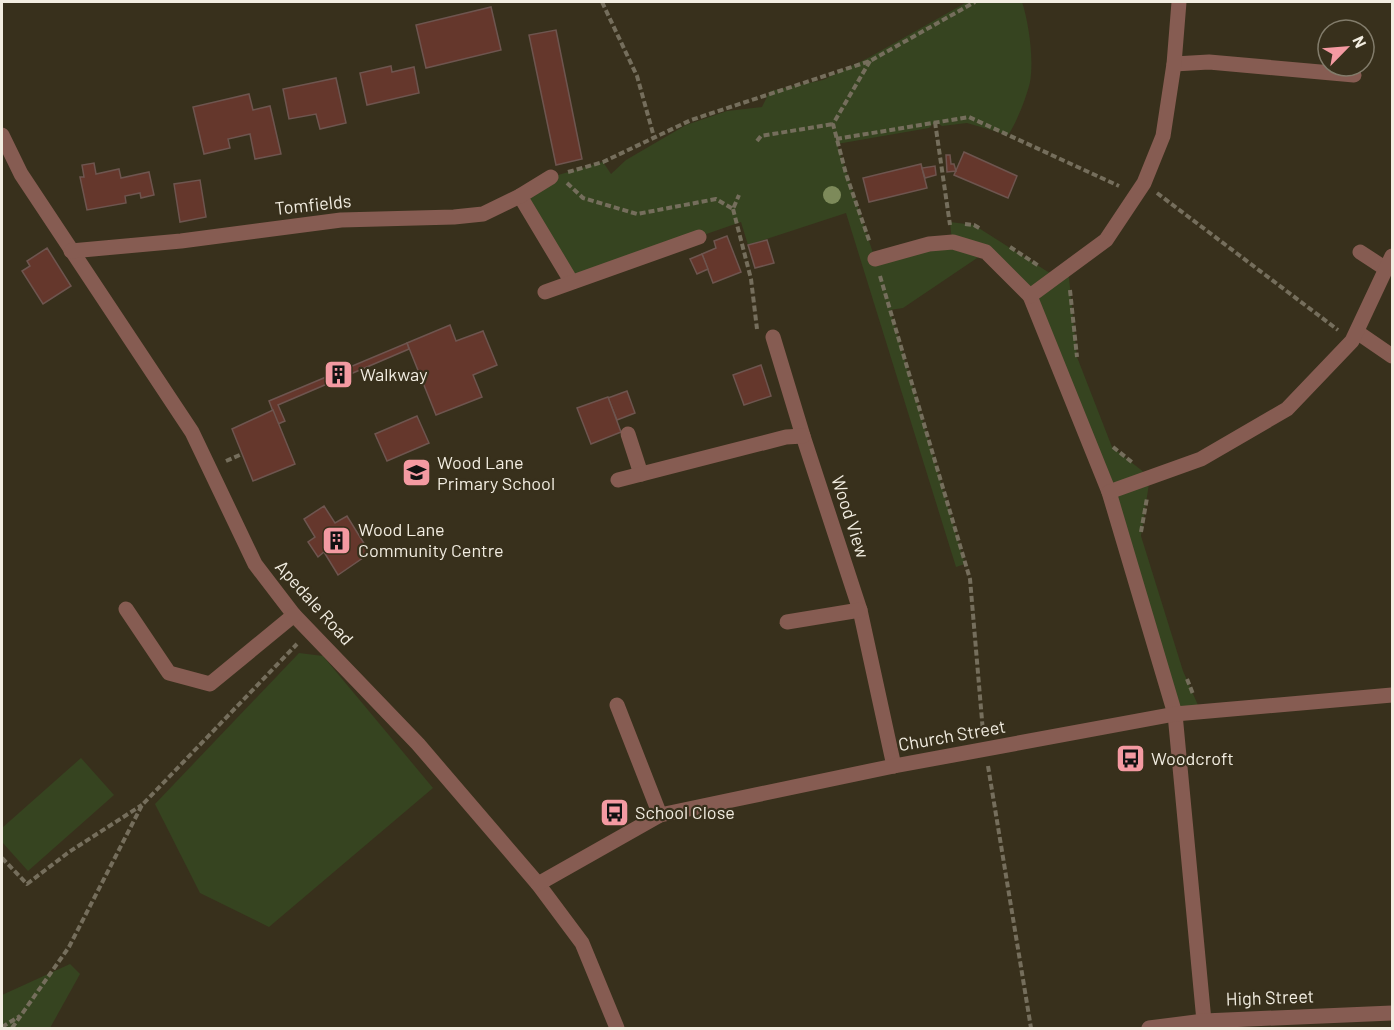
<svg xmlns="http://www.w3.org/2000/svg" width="1394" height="1030" viewBox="0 0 1394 1030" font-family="Barlow,sans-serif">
<rect width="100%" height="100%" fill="#38301c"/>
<g fill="#364420">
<path d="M967,2H1022C1029,23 1034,60 1030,82C1027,96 1016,124 1008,135L967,123L942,126L935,122L929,128L837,144L875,259L952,242L950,222L974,225L1056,277L1068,268L1077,357L1112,447L1150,477L1141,536L1183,671L1201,712L1175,714L1109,492L1030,296L986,252L903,308L890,310L965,564L956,567L846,213L748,245L741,222L571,281L520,196L551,177L603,162L611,174L626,160L686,125L727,111L762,107L770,91L823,80L868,58Z"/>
<path d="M299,653L323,656L433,788L269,927L200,893L155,804Z"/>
<path d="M81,758L114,795L28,871L2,842V828Z"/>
<path d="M70,964L80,974L50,1028H2V995Z"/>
</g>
<g fill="#65372c" stroke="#6e554f" stroke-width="1.5">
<path d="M491,7L501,50L426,68L416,25Z"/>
<path d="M556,30L582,159L556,165L529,35Z"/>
<path d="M391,66L392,72L414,67L419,93L367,105L360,73Z"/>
<path d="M336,78L346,123L320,129L316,114L289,119L283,89Z"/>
<path d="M249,94L253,110L270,106L281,154L255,159L250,134L228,139L230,148L204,154L193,107Z"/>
<path d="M964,152L1017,176L1008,198L954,175Z"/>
<path d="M946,155H950L951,164H954L956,171L947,172Z"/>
<path d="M94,163L96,174L119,169L121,178L149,172L154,195L141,198L140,193L125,196L126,203L87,210L80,177H84L82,165Z"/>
<path d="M921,164L927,188L869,202L863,178Z"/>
<path d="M935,166L936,175L925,178L922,168Z"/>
<path d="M200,180L206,217L180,222L174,184Z"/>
<path d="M727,236L741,272L713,283L702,254L716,248L714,241Z"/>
<path d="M767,240L774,263L755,268L748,245Z"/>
<path d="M47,248L71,286L43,304L22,271L30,266L27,261Z"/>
<path d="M702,254L708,269L697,274L690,259Z"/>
<path d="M450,325L456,341L483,331L497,365L473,375L482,397L436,415L407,343Z"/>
<path d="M407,343L409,349L278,405L285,421L278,424L269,401Z"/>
<path d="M761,365L771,396L744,405L733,375Z"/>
<path d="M627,391L635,413L617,420L608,398Z"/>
<path d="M608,397L621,432L591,444L577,408Z"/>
<path d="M273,410L295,464L253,481L232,429Z"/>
<path d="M417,416L429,443L387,461L375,434Z"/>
<path d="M324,506L335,523L347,516L370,553L338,575L324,552L318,557L308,542L315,537L304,519Z"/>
</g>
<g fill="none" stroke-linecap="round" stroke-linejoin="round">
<g stroke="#756e5c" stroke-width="4" stroke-dasharray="6 3" stroke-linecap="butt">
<path d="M602,2L637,76L654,137"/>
<path d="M870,61L833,124L846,174L870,243"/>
<path d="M935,122L950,225"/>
<path d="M836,139L969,117L1119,186"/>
<path d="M757,141L761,136L833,124"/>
<path d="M568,172L603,162L691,120L870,61L975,2"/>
<path d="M567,183L583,198L637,214L716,199L733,209L739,195"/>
<path d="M1157,193L1338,330"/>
<path d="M733,209L751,279L757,329"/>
<path d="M965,224L974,225L981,229"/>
<path d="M1010,247L1039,266"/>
<path d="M880,276L970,579L983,732"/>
<path d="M1070,290L1077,357"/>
<path d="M1113,447L1133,463"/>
<path d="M226,461L242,454"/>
<path d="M1141,532L1147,498"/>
<path d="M1187,679L1193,694"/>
<path d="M988,766L1031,1028"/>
<path d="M2,858L27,884L69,852L142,805"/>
<path d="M2,1027L20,1016"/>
<path d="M12,1028L69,947L142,805L297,644"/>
</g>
<g stroke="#865c52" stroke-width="15">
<path d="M1174,64L1209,62L1354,75"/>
<path d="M2,135L21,174L192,432L255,564L294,615L418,744L538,884L582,943L617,1028"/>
<path d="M520,196L571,281"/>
<path d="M71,251L181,241L341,220L454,217L483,214L520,196L551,177"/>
<path d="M1360,252L1386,269"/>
<path d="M875,259L929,244L953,242L986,252L1030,296L1109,492L1175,714L1204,1021"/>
<path d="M545,292L699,237"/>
<path d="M1030,296L1106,240L1144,183L1163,136L1174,64L1179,2"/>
<path d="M1357,332L1392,356"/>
<path d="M773,337L803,436L860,610L894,766"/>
<path d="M628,434L641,474"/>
<path d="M618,480L786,437L803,436"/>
<path d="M1109,492L1201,459L1287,409L1352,341L1392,256"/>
<path d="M126,609L169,673L210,684L294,615"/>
<path d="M787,622L860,610"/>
<path d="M617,705L660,815"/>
<path d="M538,884L660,815L894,766L1175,714L1392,695"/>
<path d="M1149,1028L1204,1021L1392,1013"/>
</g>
</g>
<circle fill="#7d8a5a" cx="832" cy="195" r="9"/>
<defs>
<symbol id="building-square" viewBox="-11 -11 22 22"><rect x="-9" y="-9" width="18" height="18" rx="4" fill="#f49aa2" stroke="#38301c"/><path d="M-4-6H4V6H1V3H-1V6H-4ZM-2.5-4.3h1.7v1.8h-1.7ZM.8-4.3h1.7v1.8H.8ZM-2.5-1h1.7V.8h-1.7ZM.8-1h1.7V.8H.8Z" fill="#111"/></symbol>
<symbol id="school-square" viewBox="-11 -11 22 22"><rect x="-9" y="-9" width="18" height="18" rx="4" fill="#f49aa2" stroke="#38301c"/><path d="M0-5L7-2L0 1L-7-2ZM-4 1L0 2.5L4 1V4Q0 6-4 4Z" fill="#111"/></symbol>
<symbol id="bus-square" viewBox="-11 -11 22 22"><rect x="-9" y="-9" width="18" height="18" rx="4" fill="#f49aa2" stroke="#38301c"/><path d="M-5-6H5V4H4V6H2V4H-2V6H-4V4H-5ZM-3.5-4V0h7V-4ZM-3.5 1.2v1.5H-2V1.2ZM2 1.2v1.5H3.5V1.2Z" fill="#111"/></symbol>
</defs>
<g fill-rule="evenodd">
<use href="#building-square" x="322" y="358" width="33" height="33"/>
<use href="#school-square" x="400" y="456" width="33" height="33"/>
<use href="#building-square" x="320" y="524" width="33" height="33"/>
<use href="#bus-square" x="1114" y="742" width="33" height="33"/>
<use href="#bus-square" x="598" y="796" width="33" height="33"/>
</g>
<g text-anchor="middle" stroke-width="4.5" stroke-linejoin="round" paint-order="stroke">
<g font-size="18" fill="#f2ede1" stroke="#38301c">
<text transform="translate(313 205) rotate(-6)" y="6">Tomfields</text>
<text transform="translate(850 517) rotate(72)" y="6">Wood View</text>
<text transform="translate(314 603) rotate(48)" y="6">Apedale Road</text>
<text transform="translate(952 736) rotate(-10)" y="6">Church Street</text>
<text transform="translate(1270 998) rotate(-2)" y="6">High Street</text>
</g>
<g font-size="18" fill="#f2ede1" stroke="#38301c" text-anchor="start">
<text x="360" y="381">Walkway</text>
<text x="437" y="469">Wood Lane<tspan x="437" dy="21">Primary School</tspan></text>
<text x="358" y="536">Wood Lane<tspan x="358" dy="21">Community Centre</tspan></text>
<text x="1151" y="765">Woodcroft</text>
<text x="635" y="819">School Close</text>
</g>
</g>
<rect width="1394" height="1030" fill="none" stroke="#f2ede1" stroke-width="6"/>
<g transform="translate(1346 48) rotate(65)"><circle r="28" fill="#38301c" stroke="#827c6b" stroke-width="1.5"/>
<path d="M0-4.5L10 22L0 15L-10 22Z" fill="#f49aa2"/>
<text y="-9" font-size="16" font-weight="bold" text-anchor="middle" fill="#f2ede1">N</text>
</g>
</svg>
